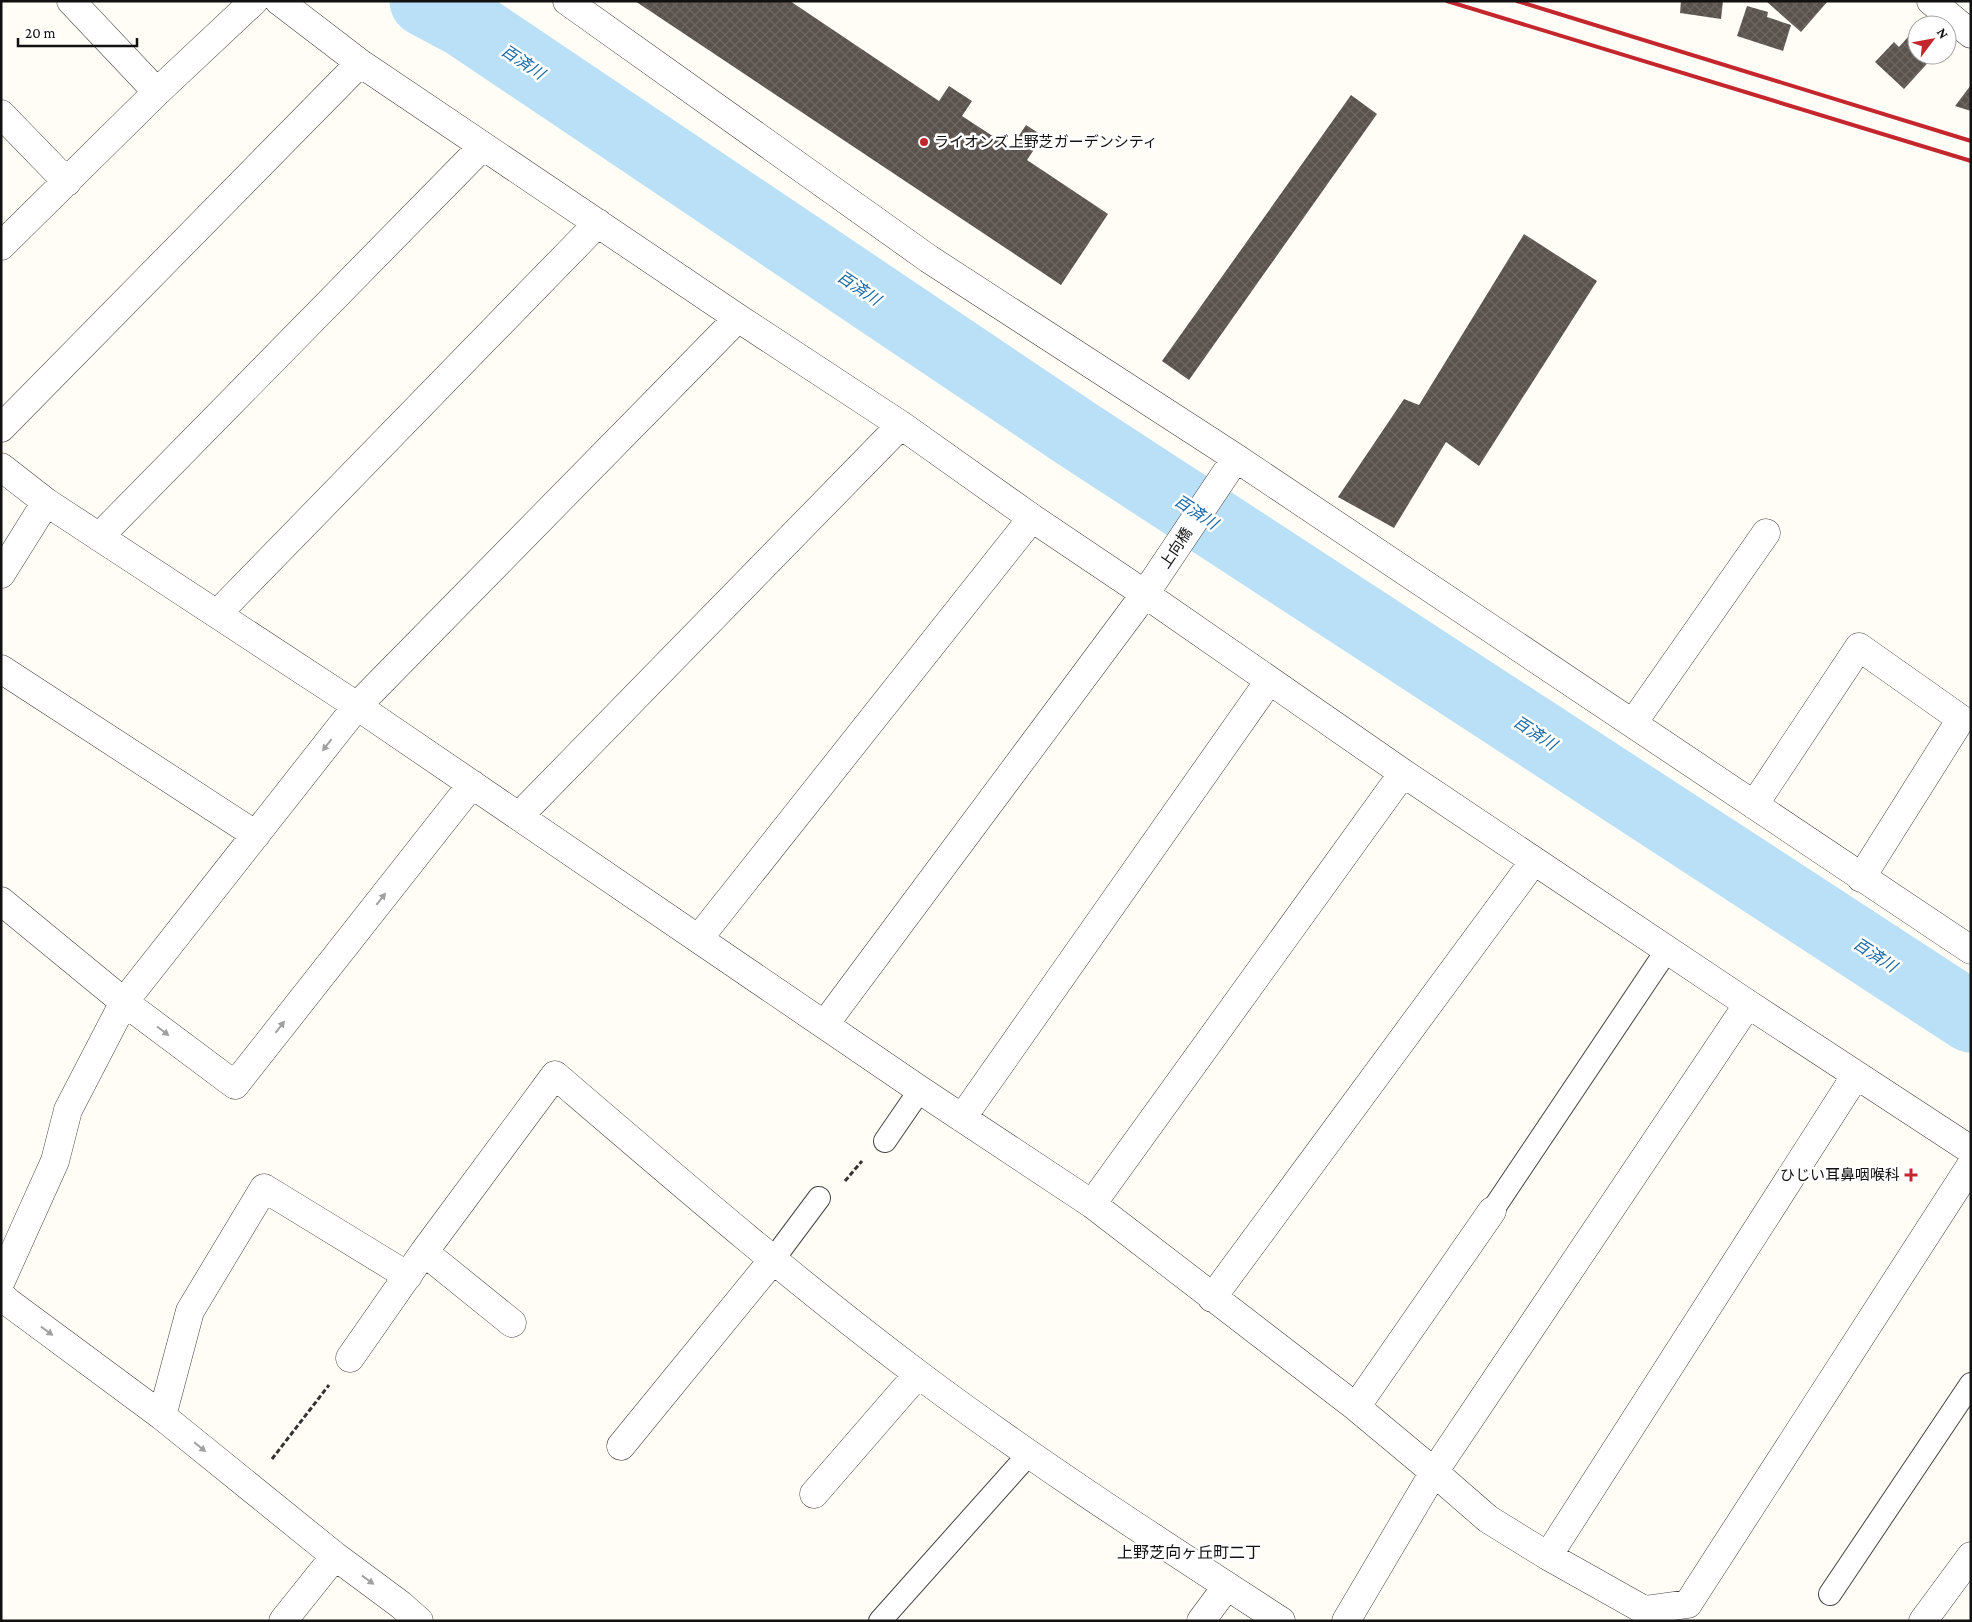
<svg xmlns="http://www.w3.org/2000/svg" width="1972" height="1622" viewBox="0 0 1972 1622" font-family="'Crimson Pro','Noto Sans JP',serif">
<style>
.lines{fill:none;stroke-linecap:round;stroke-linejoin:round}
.river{stroke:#b9e0f7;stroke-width:71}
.building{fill:url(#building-cross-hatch)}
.service-casing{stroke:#444;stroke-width:24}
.minor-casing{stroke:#444;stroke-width:29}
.path{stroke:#333;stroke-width:3;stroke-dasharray:5 2.5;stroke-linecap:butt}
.service{stroke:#fff;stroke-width:22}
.minor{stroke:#fff;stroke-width:28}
.rail{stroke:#c4262e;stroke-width:4}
.oneway{fill:#a0a0a0}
.poi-dot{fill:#c4262e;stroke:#fff;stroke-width:2}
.labels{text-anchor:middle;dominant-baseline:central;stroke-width:5;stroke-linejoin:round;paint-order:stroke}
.poi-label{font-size:15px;fill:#111;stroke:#fff;text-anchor:start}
.street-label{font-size:15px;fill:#111;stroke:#fff}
.water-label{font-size:16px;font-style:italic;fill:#1768a6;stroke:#fff}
.neighbourhood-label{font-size:16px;fill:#111;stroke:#fff}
</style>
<defs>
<pattern id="building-cross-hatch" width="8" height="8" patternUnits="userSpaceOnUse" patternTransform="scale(1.25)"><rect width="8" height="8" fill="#5a524d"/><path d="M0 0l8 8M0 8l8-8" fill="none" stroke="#6d6662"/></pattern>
</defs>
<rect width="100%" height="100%" fill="#fffdf5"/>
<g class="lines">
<!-- river -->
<path class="river" d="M425 1 466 23 1077 434 1971 1017"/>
</g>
<!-- building -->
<path class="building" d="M635 1H790L939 101 949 86 972 101 962 116 1011 148 1026 125 1043 136 1027 160 1108 214 1061 285Z
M1681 1H1723L1721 19 1680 13Z
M1766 1H1828L1801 32Z
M1747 6 1768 12 1767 17 1791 25 1783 51 1737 36Z
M1917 27V55H1935L1904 89 1875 62 1894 42 1899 47Z
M1971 85V111L1955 106Z
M1351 95 1377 114 1189 380 1162 361Z
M1524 234 1597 281 1479 466 1446 442 1394 528 1338 497 1404 399 1419 405Z"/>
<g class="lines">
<defs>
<path id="service" d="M885 1141 920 1090
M1492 1211 1667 950
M772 1261 819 1198
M1830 1594 1971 1384
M880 1621 1028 1455"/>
<path id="minor" d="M71 1 157 92
M279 1 360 63 738 318 901 425 1032 518 1145 594 1403 773 1748 1004 1971 1150
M567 1 929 259 1236 458 1971 950
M1931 1 1971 34
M1 114 67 182
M1 246 157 92 254 1
M1 428 360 63
M1 467 46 502 357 706 920 1090 1092 1204 1356 1407 1434 1472 1488 1519 1548 1556 1644 1610 1688 1604 1971 1165
M99 537 483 146
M1 574 46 502
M217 614 598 223
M1 669 256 835
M1633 723 1766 533
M1754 805 1859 647 1961 719 1861 878
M519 816 901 425
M1 901 124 1002 357 706 738 318
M699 938 1032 518
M825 1024 1145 594 1236 458
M962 1118 1269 681
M1092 1204 1403 773
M424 1252 512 1323
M1 1281 55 1161 68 1110 124 1002 235 1085 472 784
M1 1295 8 1302 162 1416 335 1556 401 1605 419 1621
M1212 1298 1534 861
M350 1358 424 1252 555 1075C674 1177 793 1280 918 1374 1035 1462 1158 1541 1281 1621
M1356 1407 1492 1211
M162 1416 190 1311 264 1188 408 1276
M621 1446 772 1261
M814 1494 918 1374
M1548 1556 1856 1075
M283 1621 335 1556
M1201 1621 1227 1586
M1346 1621 1434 1472 1748 1004
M1923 1621 1971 1556"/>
</defs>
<!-- service casing -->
<use href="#service" class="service-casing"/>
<!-- minor casing -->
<use href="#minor" class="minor-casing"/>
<!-- path -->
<path class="path" d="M845 1181 862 1161
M272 1459 329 1385"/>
<!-- service -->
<use href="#service" class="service"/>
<!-- minor -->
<use href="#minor" class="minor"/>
<!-- rail -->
<path class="rail" d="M1447 1 1971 161
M1517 1 1971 141"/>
</g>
<!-- one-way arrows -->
<defs><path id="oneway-solid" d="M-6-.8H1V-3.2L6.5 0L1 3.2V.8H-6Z" transform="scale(1.25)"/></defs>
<g class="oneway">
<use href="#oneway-solid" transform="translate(327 745) rotate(128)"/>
<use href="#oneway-solid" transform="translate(381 899) rotate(-52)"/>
<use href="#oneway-solid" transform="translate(280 1027) rotate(-52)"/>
<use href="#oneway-solid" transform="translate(163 1031) rotate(37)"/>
<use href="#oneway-solid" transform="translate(47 1331) rotate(36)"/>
<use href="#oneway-solid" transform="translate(200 1447) rotate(39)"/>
<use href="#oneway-solid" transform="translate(368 1580) rotate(36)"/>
</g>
<!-- markers -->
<g class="poi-dot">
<circle cx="924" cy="142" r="5"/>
<path d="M1908.5 1167.5h5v5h5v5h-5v5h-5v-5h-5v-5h5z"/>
</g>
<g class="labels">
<!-- poi labels -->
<g class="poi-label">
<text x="934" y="142">ライオンズ上野芝ガーデンシティ</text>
<text x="1900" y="1175" text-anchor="end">ひじい耳鼻咽喉科</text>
</g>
<!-- street labels -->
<g class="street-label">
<text transform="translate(1176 548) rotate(-56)">上向橋</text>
</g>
<!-- water labels -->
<g class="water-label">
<text transform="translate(523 62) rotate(34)">百済川</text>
<text transform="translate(859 288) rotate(34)">百済川</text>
<text transform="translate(1196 512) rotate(33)">百済川</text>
<text transform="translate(1535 733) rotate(33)">百済川</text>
<text transform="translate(1875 955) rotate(33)">百済川</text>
</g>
<!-- neighbourhood labels -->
<g class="neighbourhood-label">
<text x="1189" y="1552">上野芝向ヶ丘町二丁</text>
</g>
</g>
<!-- border -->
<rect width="1972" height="1622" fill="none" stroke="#111111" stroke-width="5"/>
<!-- north arrow -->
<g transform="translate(1932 40) rotate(58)"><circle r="24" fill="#ffffff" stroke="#a0a0a0"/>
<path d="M0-4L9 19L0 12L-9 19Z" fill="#c4262e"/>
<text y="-8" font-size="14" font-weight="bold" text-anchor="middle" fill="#111111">N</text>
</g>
<!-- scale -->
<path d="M18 38v8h119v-8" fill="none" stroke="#111111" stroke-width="2.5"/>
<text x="25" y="38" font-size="15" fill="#111111" stroke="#ffffff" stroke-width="4" paint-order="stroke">20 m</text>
</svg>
